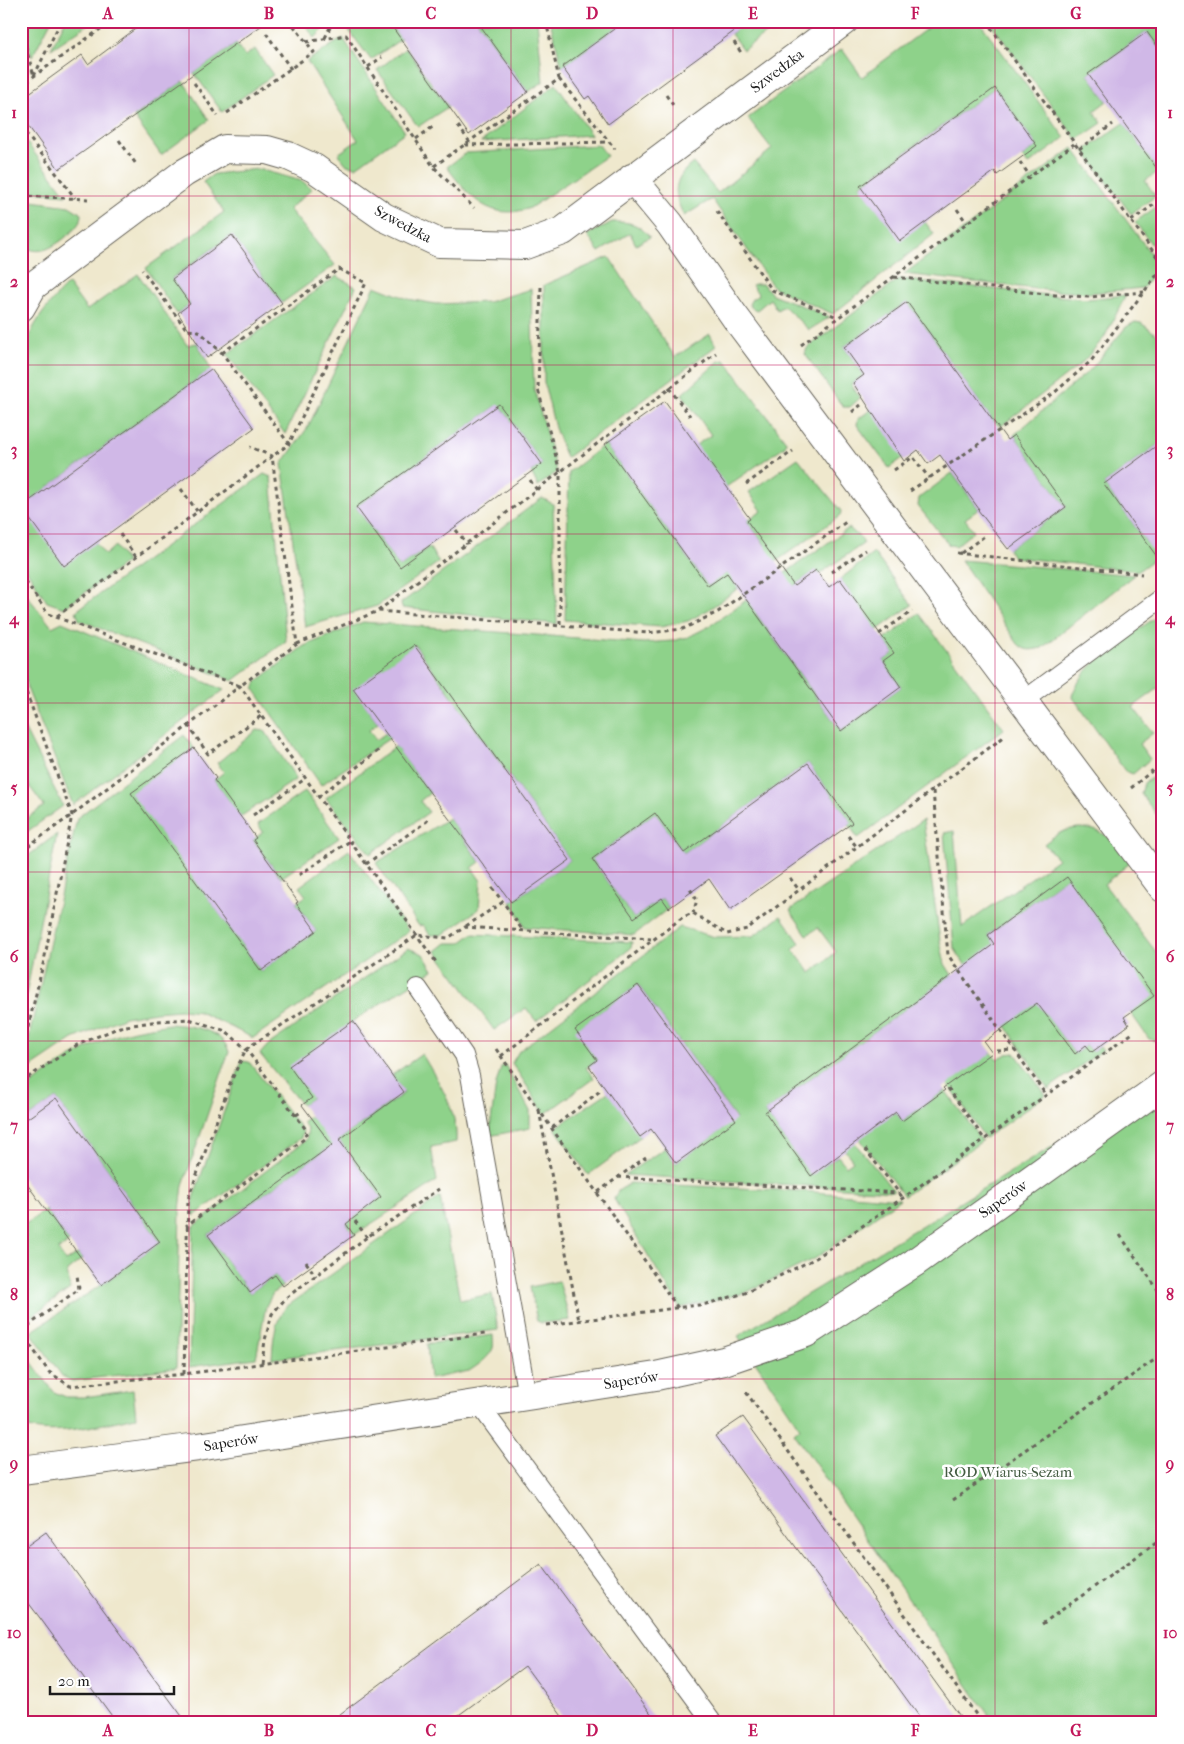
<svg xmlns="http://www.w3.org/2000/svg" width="1184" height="1744" viewBox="0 0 1184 1744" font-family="'IM FELL French Canon',serif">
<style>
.green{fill:#8ed28a;stroke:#557753}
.building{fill:#d0b8e7}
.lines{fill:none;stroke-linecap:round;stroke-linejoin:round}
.lane-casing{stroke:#66635a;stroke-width:20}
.street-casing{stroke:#66635a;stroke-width:30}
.path{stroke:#66635a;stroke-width:3;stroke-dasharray:4 4;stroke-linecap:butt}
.lane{stroke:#fff;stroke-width:18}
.street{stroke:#fff;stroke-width:28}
.grid{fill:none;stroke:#c2185b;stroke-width:1;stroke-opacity:0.55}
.labels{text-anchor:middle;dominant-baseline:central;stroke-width:5;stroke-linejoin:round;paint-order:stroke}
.street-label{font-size:15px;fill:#1c1c1c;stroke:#fff}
.park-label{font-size:15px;fill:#445c42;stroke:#fff}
.neatline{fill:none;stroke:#c2185b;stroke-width:2}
.grid-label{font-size:16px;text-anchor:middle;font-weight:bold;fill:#c2185b}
</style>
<rect width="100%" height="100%" fill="#fff"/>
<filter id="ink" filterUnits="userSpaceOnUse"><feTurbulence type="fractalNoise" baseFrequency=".02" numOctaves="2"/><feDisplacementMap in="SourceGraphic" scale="10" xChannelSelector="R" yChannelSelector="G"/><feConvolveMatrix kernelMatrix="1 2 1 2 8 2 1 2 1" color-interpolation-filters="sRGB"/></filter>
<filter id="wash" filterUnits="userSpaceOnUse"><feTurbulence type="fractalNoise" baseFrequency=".0096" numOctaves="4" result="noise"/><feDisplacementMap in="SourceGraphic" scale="20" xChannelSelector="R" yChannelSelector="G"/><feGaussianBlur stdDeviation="1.12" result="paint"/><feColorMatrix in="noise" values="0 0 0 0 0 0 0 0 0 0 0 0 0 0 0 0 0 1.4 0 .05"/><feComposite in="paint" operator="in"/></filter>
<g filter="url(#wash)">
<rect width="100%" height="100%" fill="#efe8cd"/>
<!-- green -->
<path class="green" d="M22 21H51L32 57Z
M65 21H93L51 49Z
M302 21H327L322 31 315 38Z
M342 21H388L401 39 371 60Z
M477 21H537L543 82 528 92Z
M550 21H625L562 67Z
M728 21H783L743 50 731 34 735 31Z
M937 21H979L1065 138 1028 165 1022 157 1037 146 995 88 860 185 900 240 925 222 934 234 833 314 774 288 712 199 684 216C673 194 672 179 693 163L718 193 772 149 748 118 842 49 862 77Z
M989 21H1163V54L1147 32 1088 74 1107 101 1094 111 1102 123 1077 140Z
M343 38 405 132 356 167 347 165 338 154 358 140 307 61Z
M236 44 245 56 255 49 273 75 222 112 194 73Z
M406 48 448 107 419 126 416 124 377 70Z
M183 81 209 120 161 155 134 117Z
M556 84 591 135 481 142Z
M1124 123 1159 171 1145 181 1156 196 1131 214 1084 151Z
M21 135 66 195 21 191Z
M599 145 607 156 530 208C490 222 469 197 447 167L466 153Z
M1073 148 1160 266 1143 288 1089 293 1054 291 904 274Z
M258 169 302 181 312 189 289 209 335 265 282 303 232 235 172 278 190 304 177 314 146 268 224 212 203 182 214 174Z
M32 201 69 206 82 214C83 226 55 248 43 250 35 252 28 249 21 245V216L31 209 28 204Z
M1163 202V260L1135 222Z
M612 222C631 222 637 223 650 237L636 245 630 233 599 252 587 235Z
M609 257 675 357 710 334 716 346 566 458 555 428 544 383V285Z
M138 274 187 345 197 343 211 369 21 507 96 543 105 555 115 546 127 562 64 608 47 602 21 561V363C27 330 45 307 68 284L87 310Z
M337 276 356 287 285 434 227 354Z
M899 279 1087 299 1126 295 1104 338 1081 364 1000 427 991 418 907 302 844 347 864 375 851 384 860 398 850 407H843L805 354 807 348Z
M755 284H763L772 294 830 317 809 330 784 306 777 310 770 299 757 310 752 308 749 304 752 299 759 295 752 285Z
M375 286 408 299 436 304 488 302 531 289 534 389 557 472 538 486 531 472 542 464 499 404 356 507 400 567 429 547 439 562 377 606 305 627 282 464 308 427Z
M1135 322 1141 323 1163 339V441L1104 484 1147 543 1163 553 1138 571 1013 557 1008 549 1066 507 1014 435 1091 369 1126 327Z
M725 360 786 441 785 446 726 487 696 445 711 435 682 394 719 361Z
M883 401 903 458 889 468 857 425 858 419Z
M605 444 708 586 765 545 747 521 762 511 749 492 798 458 841 511 840 516 708 610 688 621 661 627 565 620 569 472Z
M952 473 979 509 965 519 974 531 956 546 949 545 918 506 919 498Z
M264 474 271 477 286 641 233 681 79 620 76 611Z
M542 498 553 504 557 624 402 608 401 603Z
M849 528 863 540V544L819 574 816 570 756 614 841 731 901 687 883 661 894 653 884 640 919 613 1004 729 858 838 849 825 851 822 808 763 684 853 655 813 592 859 634 918 662 898 669 908 634 935 525 927 511 902 570 860 415 645 354 689 378 723 369 730 376 740 386 733 390 738 321 785 254 689 257 681 304 646 363 622 644 643 672 641 688 637 708 627Z
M874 553 912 605 866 638 849 591 840 579Z
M961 560 1134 575 1042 648C1031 650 1026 652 1018 644Z
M21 588 52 627 62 622 224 690 73 805 27 688 21 655Z
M1163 613V685L1133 707 1153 733 1139 744 1150 759 1133 774 1125 771 1072 696C1084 660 1133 633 1163 613Z
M21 716 22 724 63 806 21 836V823L44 806 21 775Z
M257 730 265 731 294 775 295 780 240 817 214 780 224 772 217 763Z
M184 735 194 748 132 793 261 971 316 931 296 903 306 896 299 887 349 850 409 931 253 1038 200 1012 181 1010 155 1012 125 1017 73 1039 21 1074 77 818Z
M396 746 430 793 420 801 429 812 370 854 326 798Z
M1163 770V823L1141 794 1144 783Z
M305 791 339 838 281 878 253 840 263 832 258 824Z
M449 818 480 862 472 868 481 881 479 909 442 935H430L423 925 419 926 376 863Z
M923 820 940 941 945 964 952 975 765 1112 811 1175 838 1156 846 1166 853 1161 844 1149 854 1142 894 1191 625 1175 665 1148 676 1163 736 1119 638 985 576 1030 597 1060 586 1068 594 1078 545 1114 512 1063 519 1051 680 927 715 937 753 936 781 916 800 943 793 950 811 973 836 952 818 928 807 935 790 910Z
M1079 828C1108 829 1113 842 1130 863L1104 884 1163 961V1043L1149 1039 1130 1012 1067 877 988 935 1075 1054 1086 1045 1092 1052 1100 1047 1103 1050 1048 1089 954 948 944 833 954 831 962 927 1058 859 1044 844C1055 835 1064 829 1079 828Z
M57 834 21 1021V861Z
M472 934 632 942 631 948 536 1021 526 1008 494 1030 436 951 446 943H460Z
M408 948 423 954 433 970 353 1021 312 1098 302 1105 260 1054 268 1045Z
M169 1024C190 1026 222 1028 229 1052L183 1185 180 1210 176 1368 72 1381 62 1376 31 1332 101 1285 160 1242 56 1098 21 1123V1092C53 1068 86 1045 124 1033 138 1028 155 1027 169 1024Z
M991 1052 997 1059 1007 1054 1015 1053 1046 1095 985 1138 941 1074Z
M422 1054C438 1082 458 1109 456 1142L431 1147 437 1181 354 1235 346 1223 381 1197 339 1140 208 1235 250 1293 275 1275 283 1286 273 1293 266 1306 256 1358 189 1367 193 1227 306 1140 308 1129 302 1122 318 1111 340 1139 404 1093 392 1075Z
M242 1061 249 1062 303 1131 301 1138 194 1216 193 1198Z
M505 1065 530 1111V1128L489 1136 496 1084 501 1067Z
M617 1086 640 1137 588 1175 555 1128Z
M1163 1087V1723H994L794 1433 800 1428 738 1336 1130 1100Z
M945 1090 982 1141 904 1196 859 1138 896 1112 902 1121Z
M630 1183 802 1191 900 1199 816 1258 745 1293 680 1308 614 1199 618 1191Z
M440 1197 460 1300 492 1294 498 1330 272 1359C273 1341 274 1322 286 1307Z
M46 1210 69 1242 58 1250 66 1261 78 1254 82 1259 67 1271 70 1289 28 1319H23L21 1317V1227Z
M559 1281 570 1320 542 1323 537 1321 530 1287Z
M493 1335C493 1339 494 1344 493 1348 490 1357 477 1366 469 1371L430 1379 427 1344Z
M21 1348 54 1392 66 1397H84L133 1390 136 1417C100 1424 57 1438 21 1426V1397L28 1393 21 1384Z"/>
<g id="blocks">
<!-- building -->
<path class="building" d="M146 21H268L59 169 21 116V99L82 55 88 64Z
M388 21H477L528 92 469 135Z
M625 21H748L608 124 589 96 585 99 562 67Z
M1147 32 1163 54V177L1088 74Z
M995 88 1037 146 997 175 995 171 900 241 860 186Z
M232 235 282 303 207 358 178 313 190 304 172 279Z
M907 302 1007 440 1014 435 1066 507 1008 549 978 510 979 509 940 455 928 464 918 450 904 461 853 383 864 375 844 347Z
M211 369 254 428 64 566 21 507Z
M665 401 750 519 747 521 794 586 816 570 829 587 840 579 894 653 883 661 901 687 841 731 727 573 708 586 605 444Z
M499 404 542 464 400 567 356 507Z
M1163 441V565L1104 484Z
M414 645 570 860 511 902 353 689Z
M194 748 216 778 214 780 256 838 253 840 298 902 296 903 316 931 261 971 131 793Z
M808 763 852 823 730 910 709 879 669 908 662 898 634 918 592 859 655 813 684 853Z
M1067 877 1154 996 1124 1017 1129 1025 1092 1052 1086 1045 1075 1054 1037 1003 984 1042 992 1053 943 1088 945 1090 902 1121 896 1112 811 1176 765 1112 994 944 988 935Z
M638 985 736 1120 676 1163 651 1129 640 1137 589 1066 597 1060 575 1030Z
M353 1021 404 1092 339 1140 381 1197 346 1224 354 1235 283 1286 275 1275 250 1293 208 1235 332 1145 302 1105 312 1098 289 1066Z
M56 1098 160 1242 101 1285 21 1176V1123Z
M743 1417 884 1612 965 1723H924L715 1436Z
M46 1532 187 1723H117L40 1618 21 1593V1550Z
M541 1564 658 1723H567L525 1666 448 1723H328Z"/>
</g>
</g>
<g filter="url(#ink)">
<use href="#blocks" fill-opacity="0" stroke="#66635a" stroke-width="1"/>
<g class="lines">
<defs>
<path id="lane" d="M1023 701 1163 597
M418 988 464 1055 470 1075 527 1396
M478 1403 713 1723"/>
<path id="street" d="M632 178 670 224 735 317 1163 888
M21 307 33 286 184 173 225 149 267 150 288 156 314 168 384 217 439 243 525 245 563 231 844 21
M21 1470 198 1447 656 1376 724 1361 806 1333 914 1263 1163 1085"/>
</defs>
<!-- lane casing -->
<use href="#lane" class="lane-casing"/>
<!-- street casing -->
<use href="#street" class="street-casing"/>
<!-- path -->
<path class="path" d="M986 21 1163 265
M21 31 34 76
M266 33 291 69
M325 38 333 21
M306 42 346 35 433 166 474 208
M734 42 742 54
M368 67 382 57
M34 76 61 21
M559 79 615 149
M194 83 218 116
M21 88 34 76 112 21
M666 95 673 105
M227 113 314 52 290 21
M458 126 469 141
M21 127 75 198
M416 139 434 126
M119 140 136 164
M465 145 609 142
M1079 149 1113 124
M1020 162 1030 176
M434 166 559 79 546 21
M21 196 88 199
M957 209 967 223
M717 211 772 290 837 317
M1131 221 1163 198
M894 277 1055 295 1089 297 1144 292
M541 287 538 389 560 472V627
M801 345 1074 144
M222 353 339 269 366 283 289 444
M669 388 690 416
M852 412 861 405
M894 470 913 457 929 478
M530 480 537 490
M746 484 793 451
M181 489 197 511
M910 491 1054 393 1091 361 1163 267
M456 530 467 544
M120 534 136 557
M957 553 1142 574
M961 553 986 535
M831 572 866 550
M21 575 48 614 240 686 297 644 272 456 250 447
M378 611 716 353
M57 616 289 444 222 353 199 331 187 330 142 270
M879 634 912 611
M297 644 378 611 648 633 683 629 718 612 846 522
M21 669 25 689 72 815 45 956 21 1057
M188 725 208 754 261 716
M1131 788 1158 766
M933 791 948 955 1046 1095
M318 797 379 750
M253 815 305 779
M21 833 30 845
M848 836 857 847
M21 851 72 815 240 686 436 962
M366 864 430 819
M299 875 350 841
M790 878 799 890
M492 888 503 902
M690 889 697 900 693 913
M466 926 503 902 523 931
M496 1049 678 1308
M997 1051 1014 1050
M501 1056 683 917 693 913 727 934 747 929 1005 736
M21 1082 77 1045 120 1027 158 1021 189 1019 226 1031 246 1049 307 1131 304 1139 186 1226
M948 1088 985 1140
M539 1110 579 1321
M296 1115 301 1112
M552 1128 600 1091
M865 1149 903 1198
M618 1177 899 1193
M598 1192 646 1157
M21 1206 22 1205
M355 1221 367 1237
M1120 1235 1163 1297
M306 1262 316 1276
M546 1325 706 1304 745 1293 816 1258 903 1198 1134 1032
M21 1331 79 1289 77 1275
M21 1332 49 1372 70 1386 184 1374 485 1334
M262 1363 265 1340 272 1314 287 1297 367 1237 439 1189
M184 1374 188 1199 231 1081 246 1049 417 935 448 938 465 927 651 939
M746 1392 982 1723
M953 1500 1163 1354
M1042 1624 1163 1538"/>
<!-- lane -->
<use href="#lane" class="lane"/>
<!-- street -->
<use href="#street" class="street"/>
</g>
</g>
<!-- grid -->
<path class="grid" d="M189 21V1723M350 21V1723M511 21V1723M673 21V1723M834 21V1723M995 21V1723M21 196H1163M21 365H1163M21 534H1163M21 703H1163M21 872H1163M21 1041H1163M21 1210H1163M21 1379H1163M21 1548H1163"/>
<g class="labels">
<!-- street labels -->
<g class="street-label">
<text transform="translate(777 71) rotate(-37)">Szwedzka</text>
<text transform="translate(403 224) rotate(28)">Szwedzka</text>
<text transform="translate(1003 1199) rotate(-35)">Saperów</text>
<text transform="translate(631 1380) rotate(-9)">Saperów</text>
<text transform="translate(231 1442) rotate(-9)">Saperów</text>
</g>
<!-- park labels -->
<g class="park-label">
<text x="1008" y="1472">ROD Wiarus-Sezam</text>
</g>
</g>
<!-- margin -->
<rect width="1184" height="1744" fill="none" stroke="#fff" stroke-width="55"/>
<!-- scale -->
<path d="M50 1686v8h124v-8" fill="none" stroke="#1c1c1c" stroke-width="2.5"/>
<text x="58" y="1686" font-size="15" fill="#1c1c1c" stroke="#ffffff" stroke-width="4" paint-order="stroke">20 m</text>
<rect x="28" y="28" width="1128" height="1688" class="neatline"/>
<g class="grid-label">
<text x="108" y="19">A</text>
<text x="269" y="19">B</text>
<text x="431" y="19">C</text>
<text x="592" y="19">D</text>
<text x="753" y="19">E</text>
<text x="915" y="19">F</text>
<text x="1076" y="19">G</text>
<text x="14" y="118">1</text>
<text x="1170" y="118">1</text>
<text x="14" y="287">2</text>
<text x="1170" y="287">2</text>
<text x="14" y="455">3</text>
<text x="1170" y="455">3</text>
<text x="14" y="624">4</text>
<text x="1170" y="624">4</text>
<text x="14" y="793">5</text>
<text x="1170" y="793">5</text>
<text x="14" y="962">6</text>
<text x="1170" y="962">6</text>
<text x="14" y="1131">7</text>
<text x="1170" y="1131">7</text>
<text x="14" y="1300">8</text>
<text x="1170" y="1300">8</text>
<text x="14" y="1469">9</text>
<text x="1170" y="1469">9</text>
<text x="14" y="1638">10</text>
<text x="1170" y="1638">10</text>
<text x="108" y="1736">A</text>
<text x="269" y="1736">B</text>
<text x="431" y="1736">C</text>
<text x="592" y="1736">D</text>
<text x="753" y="1736">E</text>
<text x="915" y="1736">F</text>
<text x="1076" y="1736">G</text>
</g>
</svg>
